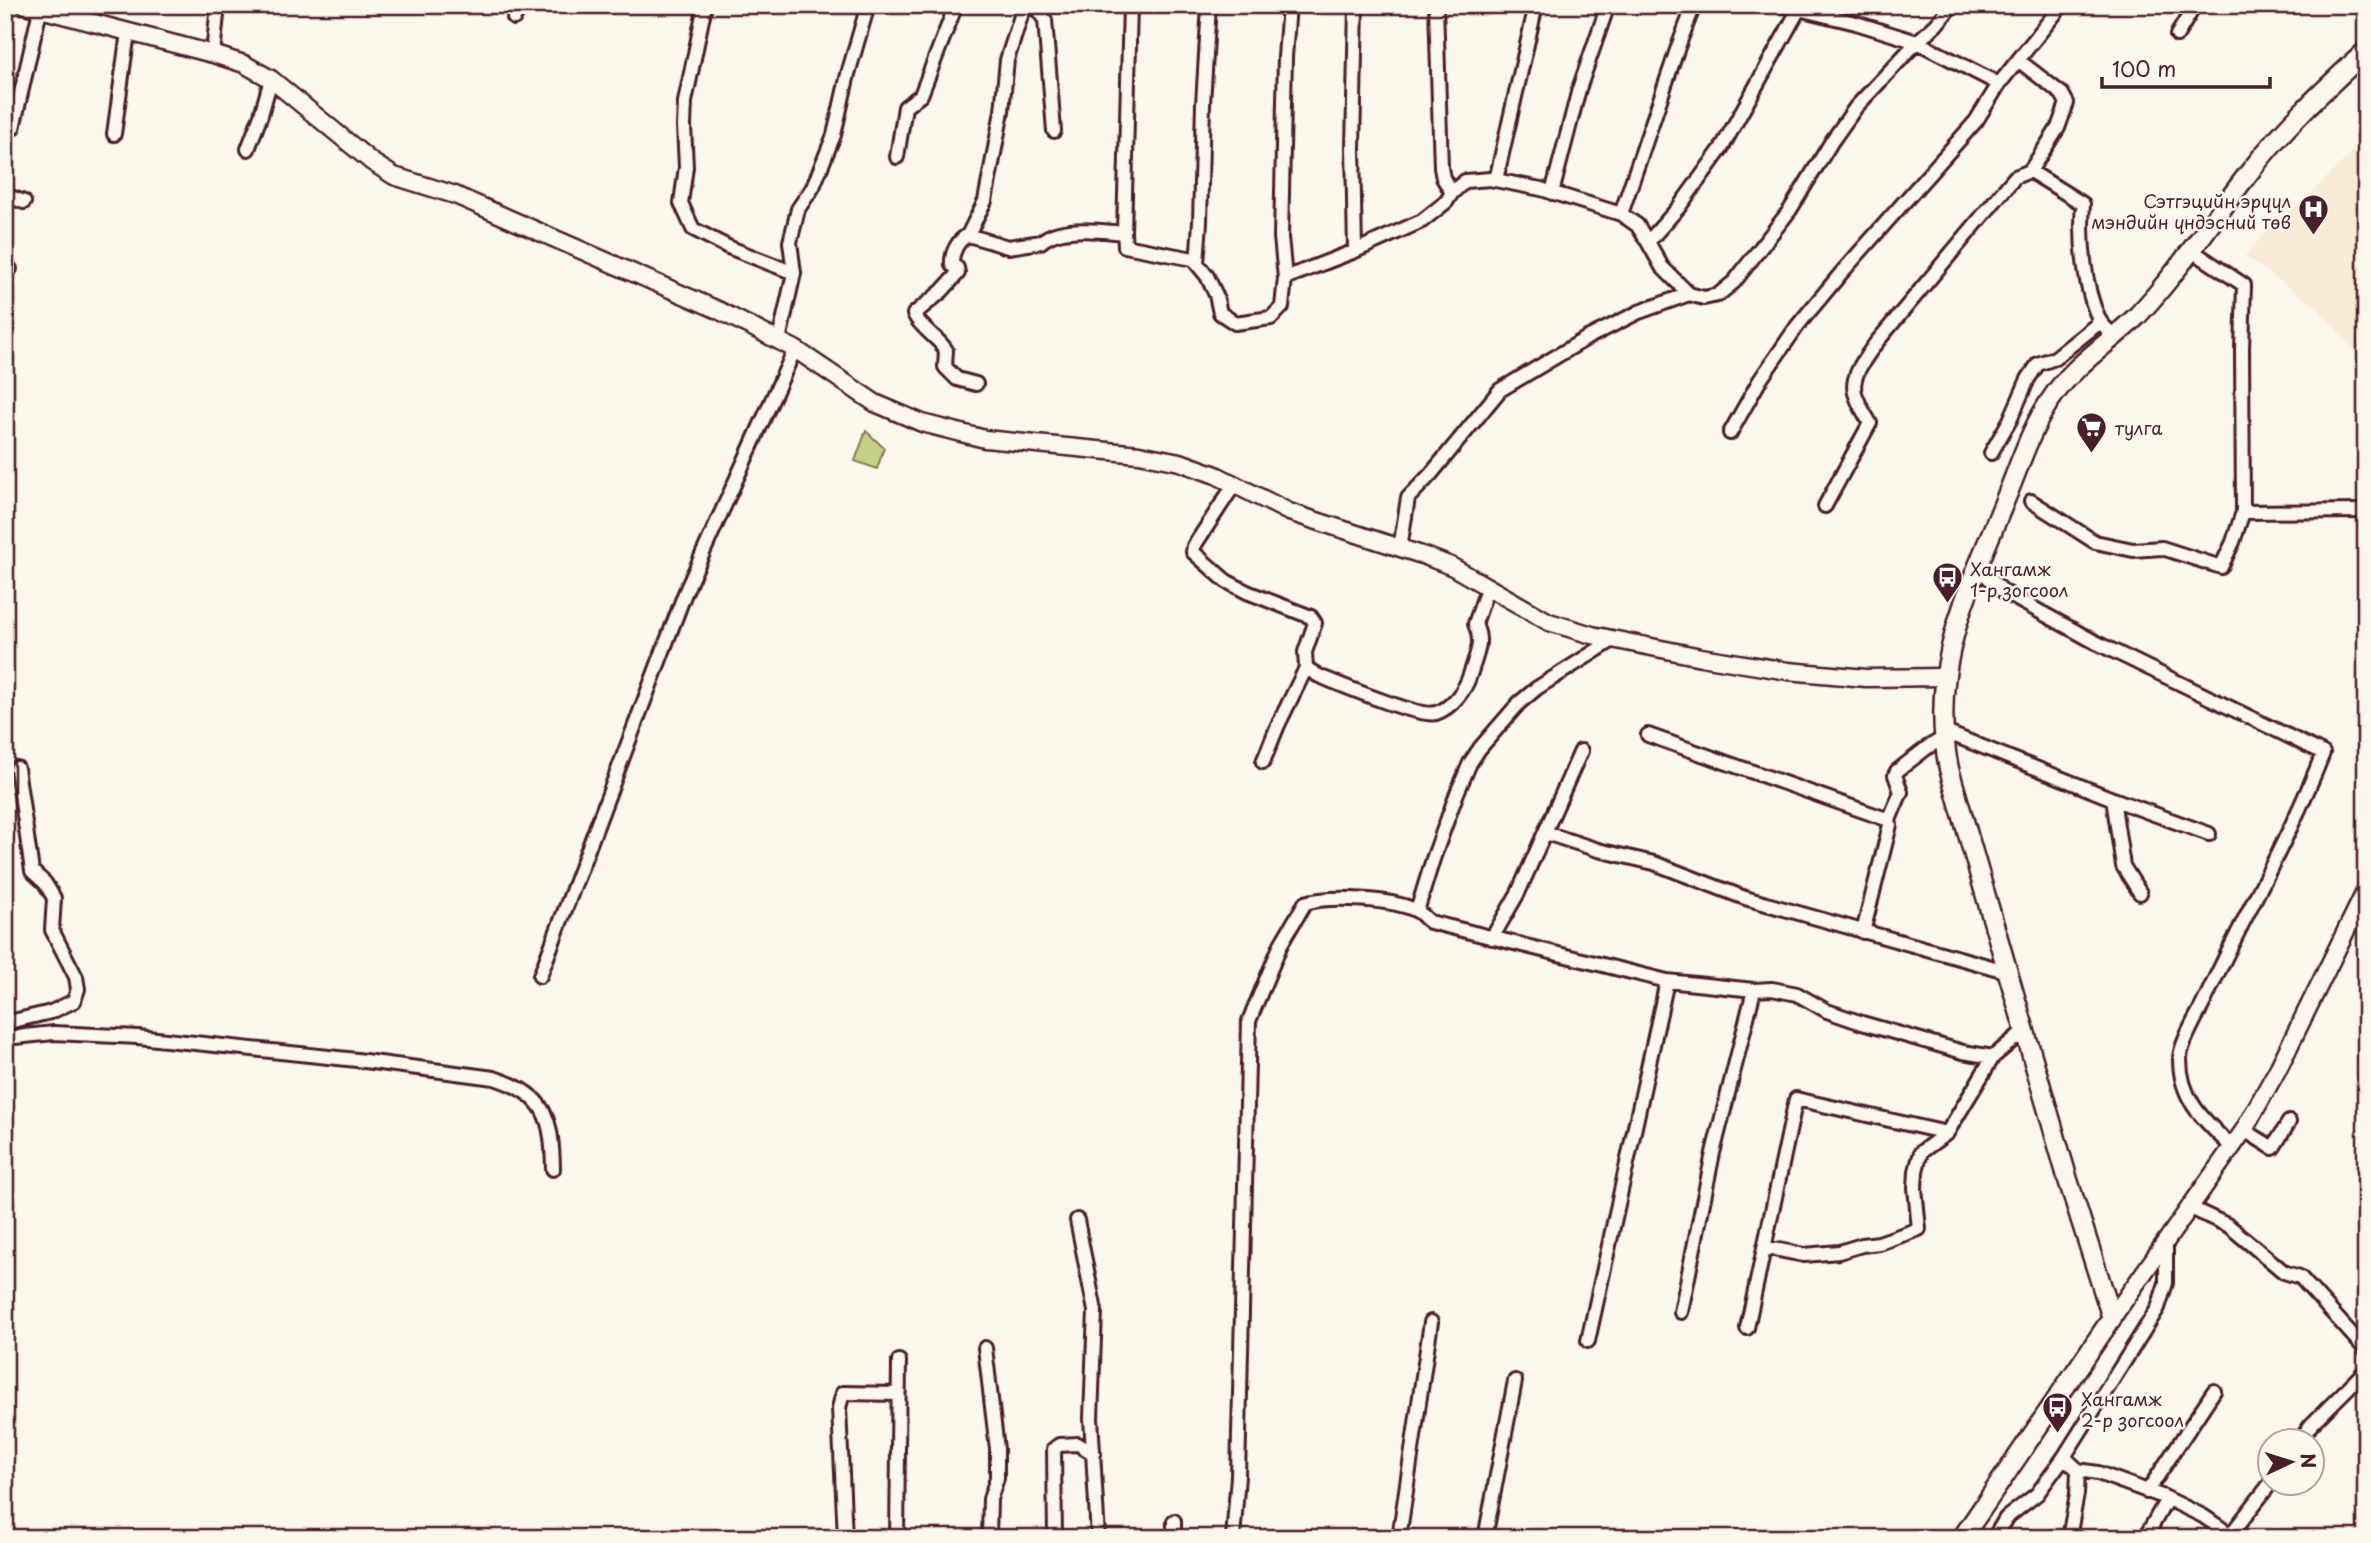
<svg xmlns="http://www.w3.org/2000/svg" width="2371" height="1543" viewBox="0 0 2371 1543" font-family="'Playpen Sans',sans-serif">
<style>
.built{fill:#f9ebd6}
.green{fill:#c5d286;stroke:#887858;stroke-width:2}
.lines{fill:none;stroke-linecap:round;stroke-linejoin:round}
.minor-casing{stroke:#4a1f2b;stroke-width:18}
.tertiary-casing{stroke:#4a1f2b;stroke-width:21}
.secondary-casing{stroke:#4a1f2b;stroke-width:23}
.minor{stroke:#fbf7ec;stroke-width:12}
.tertiary{stroke:#fbf7ec;stroke-width:16}
.secondary{stroke:#fbf7ec;stroke-width:18}
.labels{text-anchor:middle;dominant-baseline:central;stroke-width:5;stroke-linejoin:round;paint-order:stroke}
.poi-label{font-size:18px;fill:#4a1f2b;stroke:#fbf7ec;text-anchor:start}
</style>
<rect width="100%" height="100%" fill="#fbf7ec"/>
<filter id="ink" filterUnits="userSpaceOnUse"><feTurbulence type="fractalNoise" baseFrequency=".0143" numOctaves="2"/><feDisplacementMap in="SourceGraphic" scale="14" xChannelSelector="R" yChannelSelector="G"/><feConvolveMatrix kernelMatrix="1 2 1 2 8 2 1 2 1" color-interpolation-filters="sRGB"/></filter>
<g filter="url(#ink)">
<!-- built -->
<path class="built" d="M2362 143 2366 145V365L2318 308 2245 256 2279 218 2303 201Z"/>
<!-- green -->
<path class="green" d="M866 431 884 448 877 469 855 461Z"/>
<g class="lines">
<defs>
<path id="minor" d="M705 5 685 102 684 126 686 167 681 203 693 229 728 247 794 273
M1027 5 1021 16 1007 60 1002 111 985 201 968 235 1008 247 1041 242C1059 225 1101 231 1124 233L1125 246 1193 259 1207 276 1216 295 1220 313 1235 323 1271 318 1282 307 1285 278 1355 251 1422 221 1446 202 1452 193 1465 181 1478 180 1490 179 1541 189 1621 214 1637 225 1648 242
M1034 5 1045 20 1054 131
M1436 5 1441 168 1443 178 1452 193
M1782 5 1856 23 1917 42 1936 25 1952 5
M514 18 523 5
M2177 35 2195 5
M213 54 218 5
M13 128 40 10
M114 134 128 32
M248 149 261 115 271 79
M897 157 905 107 921 95 956 5
M2030 171 2083 204C2080 238 2084 288 2099 319 2102 326 2109 331 2115 336
M1496 180 1536 5
M1552 193 1579 89 1608 5
M5 195 24 202
M1621 214 1678 47 1694 5
M1124 233 1130 5
M968 235C958 240 951 253 952 265L957 268 958 273 942 291 914 314C921 329 937 336 946 350L945 367 957 379 976 384
M1355 251 1353 148 1356 5
M1197 264 1200 222 1203 104 1209 5
M5 269H10
M1285 278 1281 237 1285 57 1289 5
M1689 294 1662 267 1648 242 1679 207 1721 149 1799 9
M779 340 794 273 790 242 795 222 798 209 813 187 834 135 848 74 868 5
M1730 433 1760 380 1798 325 1843 271 1976 121 1999 84 2062 5
M1991 453 2010 420 2028 379 2038 364 2055 358 2100 322
M1234 485 1194 546 1193 552 1226 581 1247 592 1311 617 1315 623 1305 652 1306 668 1319 676C1339 684 1419 718 1436 713 1452 708 1465 690 1470 675 1476 655 1484 643 1475 624L1488 586
M2031 501 2095 542 2133 550 2162 548 2221 567 2233 542 2243 512 2242 349 2244 285 2191 250
M1825 506 1870 423C1865 414 1858 404 1855 393 1850 376 1867 356 1876 343L2015 177 2030 171 2058 128 2067 103 2062 94 2018 60
M2243 512 2366 511
M1400 548 1408 498 1431 474 1500 390 1587 338 1639 312 1689 294 1704 298 1718 295 1734 282 1790 210 1832 141 1856 107 1917 42 1999 84
M1977 567 2004 592 2095 642 2323 753C2290 838 2243 917 2205 1000 2198 1015 2180 1043 2180 1059 2180 1101 2205 1121 2233 1148
M1943 731 2113 799 2209 834
M1648 735 1889 820 1890 825 1863 932
M1263 762 1278 725 1306 668
M2113 799 2123 866 2140 893
M1889 820 1901 792 1895 775 1897 771 1928 747 1944 738
M1546 833 1598 850 1654 863 1745 898 2009 972
M1417 911 1433 859 1457 793 1470 763 1480 748 1519 703 1537 688 1613 640
M1492 938 1518 893 1581 751
M540 976 685 593 795 349
M5 1023 51 1012 74 1001 78 989 76 977 52 930 54 898 45 883 32 871 17 768
M5 1038 54 1033 138 1037 357 1060 494 1078C546 1094 552 1118 553 1169
M2244 1130 2273 1148 2289 1122
M2191 1208 2229 1226 2284 1272 2300 1277 2366 1350
M1077 1220 1095 1311 1091 1418 1098 1538
M1764 1247 1804 1255 1839 1252 1862 1245 1879 1243 1919 1229 1915 1188 1916 1171 1921 1152 1947 1133 1993 1057 2025 1030
M1681 1312 1713 1153 1754 990
M1747 1328 1796 1099 1947 1133
M1588 1341 1667 981
M985 1348 997 1449V1478L990 1499 989 1538
M2299 1442 2311 1425 2366 1370
M2064 1457 2078 1470 2077 1494 2069 1538
M2078 1470 2098 1473 2164 1497 2203 1516 2222 1529 2221 1538
M2147 1492 2214 1391
M2222 1535 2232 1533 2270 1484
M845 1538 839 1408 843 1393 898 1394
M897 1538 899 1361
M1055 1538 1054 1449 1059 1445 1078 1444 1094 1454
M1174 1538V1521
M1233 1538 1238 1476 1249 1021 1281 944 1305 903C1329 895 1395 899 1417 911 1421 913 1426 919 1430 922L1667 981 1754 990 1772 989 1797 994 1827 1011 1862 1023 1963 1052 1993 1057
M1399 1538 1431 1322
M1485 1538 1515 1381
M1994 1538 2006 1518 2037 1494 2064 1457 2158 1308 2166 1283V1243
M2145 1538 2167 1499"/>
<path id="tertiary" d="M25 5 213 54 244 64 271 79 372 162 394 176 455 195 718 310 795 349 875 403 922 423 985 439 1139 454 1180 462 1216 475 1289 512 1425 556 1451 566 1549 622 1592 635 1701 657 1788 671 1866 678 1944 677
M2112 1318 2244 1130 2279 1067 2366 890"/>
<path id="secondary" d="M1962 1538 2112 1318 2068 1180 1949 769C1928 667 1968 592 2005 500 2020 465 2031 426 2054 395 2076 363 2111 342 2138 315 2180 270 2214 217 2252 169 2285 126 2326 88 2366 51"/>
</defs>
<!-- minor casing -->
<use href="#minor" class="minor-casing"/>
<!-- tertiary casing -->
<use href="#tertiary" class="tertiary-casing"/>
<!-- secondary casing -->
<use href="#secondary" class="secondary-casing"/>
<!-- minor -->
<use href="#minor" class="minor"/>
<!-- tertiary -->
<use href="#tertiary" class="tertiary"/>
<!-- secondary -->
<use href="#secondary" class="secondary"/>
</g>
</g>
<!-- icons -->
<defs>
<symbol id="hospital-pin" viewBox="-11 -11 22 30"><path d="M0 17L-7.5 6A9.5 9.5 0 1 1 7.5 6Z" fill="#4a1f2b" stroke="#fbf7ec"/><path d="M-5-5h3v3.5h4V-5h3V5h-3V1.5h-4V5h-3Z" fill="#fff"/></symbol>
<symbol id="supermarket-pin" viewBox="-11 -11 22 30"><path d="M0 17L-7.5 6A9.5 9.5 0 1 1 7.5 6Z" fill="#4a1f2b" stroke="#fbf7ec"/><path d="M-6-5.5h2.5l.6 2H6L4.5 2H-2.5L-4.4-4H-6ZM-1.5 3.2a1.3 1.3 0 1 0 .1 0ZM3 3.2a1.3 1.3 0 1 0 .1 0Z" fill="#fff"/></symbol>
<symbol id="bus-pin" viewBox="-11 -11 22 30"><path d="M0 17L-7.5 6A9.5 9.5 0 1 1 7.5 6Z" fill="#4a1f2b" stroke="#fbf7ec"/><path d="M-5-6H5V4H4V6H2V4H-2V6H-4V4H-5ZM-3.5-4V0h7V-4ZM-3.5 1.2v1.5H-2V1.2ZM2 1.2v1.5H3.5V1.2Z" fill="#fff"/></symbol>
</defs>
<g fill-rule="evenodd">
<use href="#hospital-pin" x="2296" y="192" width="35" height="47"/>
<use href="#supermarket-pin" x="2074" y="410" width="35" height="47"/>
<use href="#bus-pin" x="1930" y="560" width="35" height="47"/>
<use href="#bus-pin" x="2040" y="1390" width="35" height="47"/>
</g>
<g class="labels">
<!-- poi labels -->
<g class="poi-label">
<text x="2291" y="200" text-anchor="end">Сэтгэцийн эрүүл<tspan x="2291" dy="21">мэндийн үндэсний төв</tspan></text>
<text x="2115" y="427">тулга</text>
<text x="1970" y="568">Хангамж<tspan x="1970" dy="21">1-р зогсоол</tspan></text>
<text x="2081" y="1398">Хангамж<tspan x="2081" dy="21">2-р зогсоол</tspan></text>
</g>
</g>
<!-- margin -->
<rect width="2371" height="1543" fill="none" stroke="#fbf7ec" stroke-width="28"/>
<rect x="14" y="14" width="2343" height="1515" fill="none" stroke="#4a1f2b" stroke-width="2.5" filter="url(#ink)"/>
<!-- north arrow -->
<g transform="translate(2291 1462) rotate(86)"><circle r="33" fill="#fbf7ec" stroke="#b4a19f" stroke-width="2"/>
<path d="M0-5L12 26L0 18L-12 26Z" fill="#4a1f2b"/>
<text y="-10" font-size="19" font-weight="bold" text-anchor="middle" fill="#4a1f2b">N</text>
</g>
<!-- scale -->
<path d="M2102 77v10h168v-10" fill="none" stroke="#4a1f2b" stroke-width="3.5"/>
<text x="2112" y="77" font-size="21" fill="#4a1f2b" stroke="#fbf7ec" stroke-width="5" paint-order="stroke">100 m</text>
</svg>
